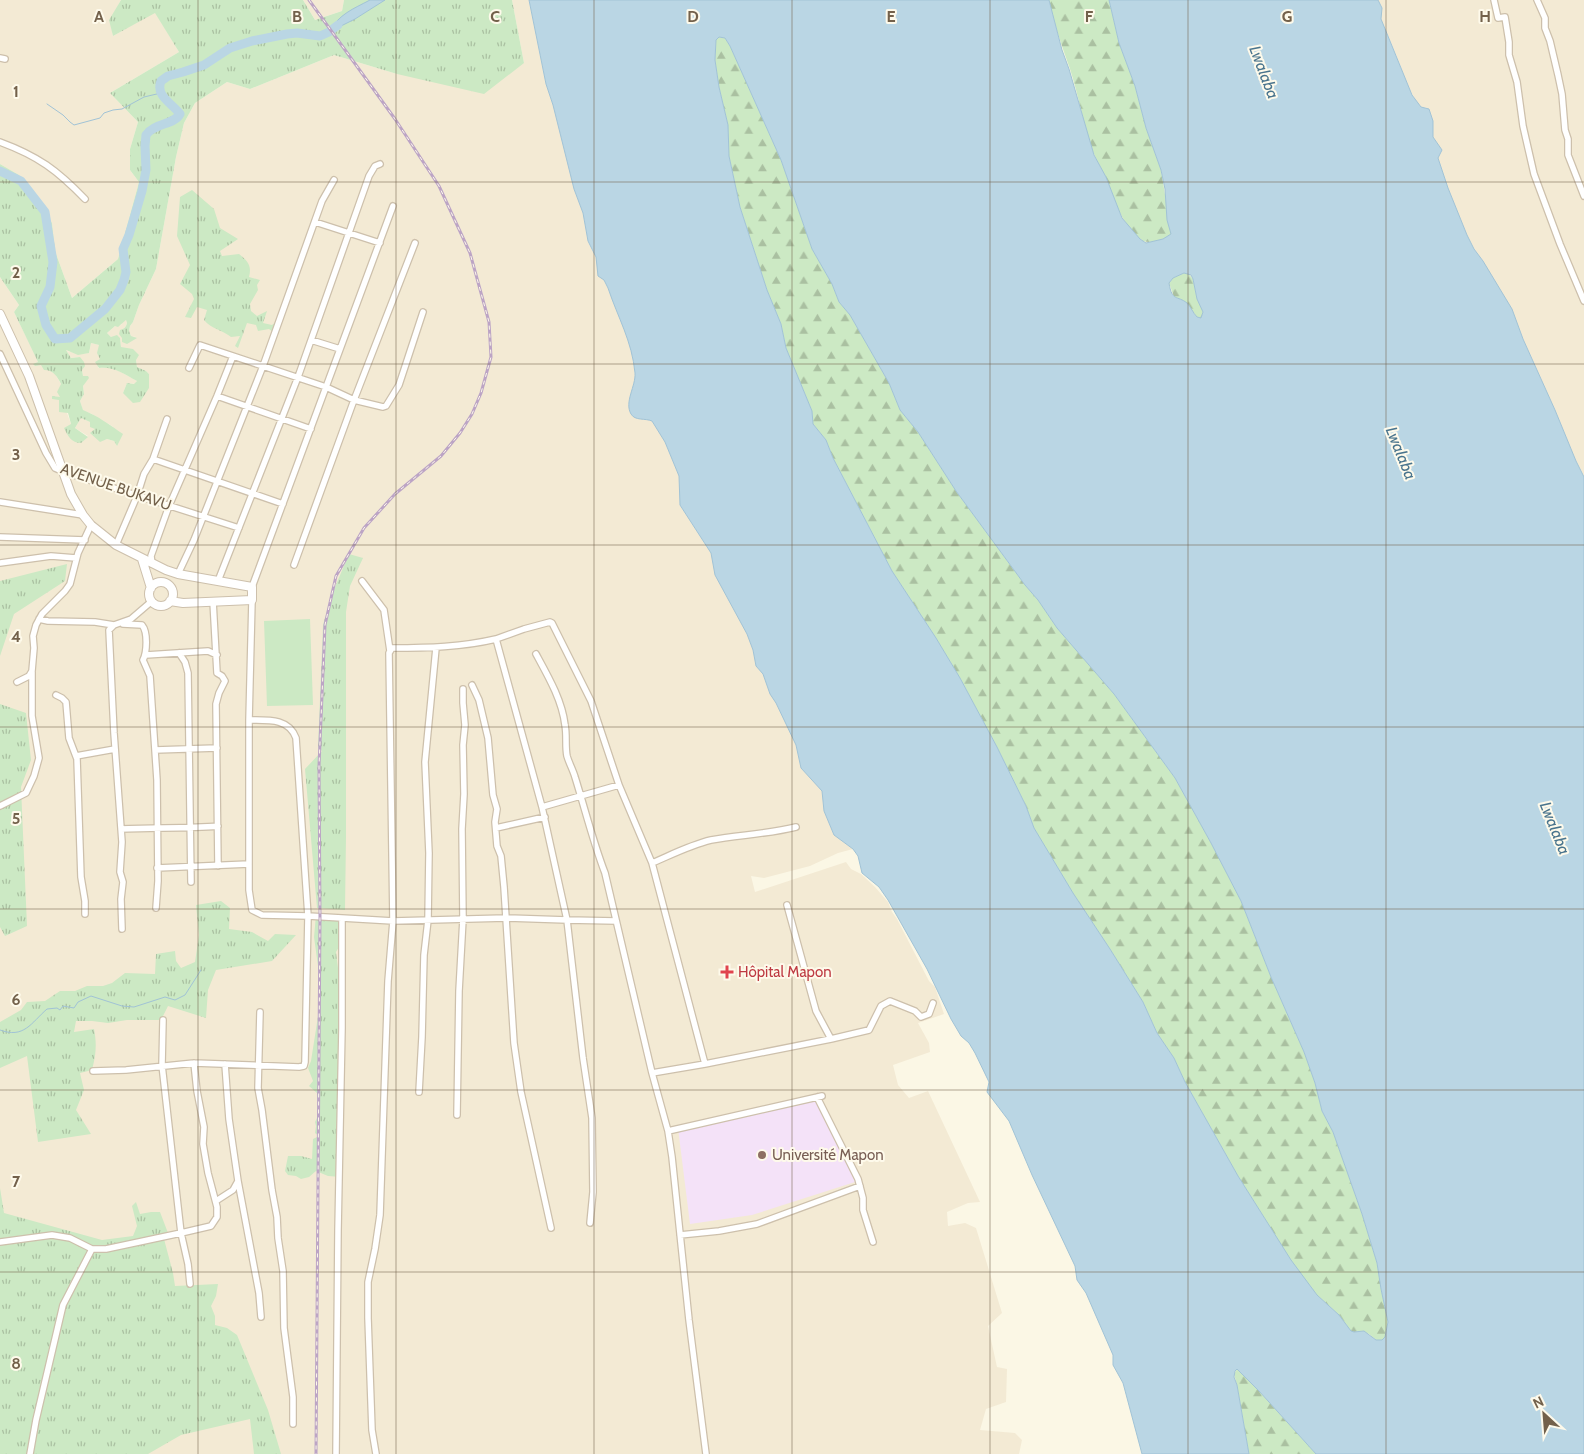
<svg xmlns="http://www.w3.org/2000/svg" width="1584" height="1454" viewBox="0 0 1584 1454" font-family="Cabin,sans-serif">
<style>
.residential{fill:#f3ead4}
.education{fill:#f4e2f8}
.grass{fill:url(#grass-tufts)}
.forest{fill:url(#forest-firs)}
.park{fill:#cce9c4}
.water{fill:#bad6e4;stroke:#a1c3d6;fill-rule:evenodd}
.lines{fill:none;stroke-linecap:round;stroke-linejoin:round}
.stream{stroke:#a1c3d6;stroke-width:1}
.river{stroke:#bad6e4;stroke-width:9}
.minor-casing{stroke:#cdc0ac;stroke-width:8}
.tertiary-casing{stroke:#cdc0ac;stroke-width:10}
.minor{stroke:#fff;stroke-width:5.5}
.tertiary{stroke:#fff;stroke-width:8}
.rail-casing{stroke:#bca4c5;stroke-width:3}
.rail{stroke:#fefaeb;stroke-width:1;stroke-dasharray:4;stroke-linecap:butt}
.grid{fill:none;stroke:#73614b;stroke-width:1;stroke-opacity:0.55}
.health-dot{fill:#e0444e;stroke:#fefaeb;stroke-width:2}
.education-dot{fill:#8d6e63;stroke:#fefaeb;stroke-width:2}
.labels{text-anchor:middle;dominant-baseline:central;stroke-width:4;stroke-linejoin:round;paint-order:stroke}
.street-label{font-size:15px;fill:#73614b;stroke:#fefaeb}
.health-label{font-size:15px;fill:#be3a42;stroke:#fefaeb;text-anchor:start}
.education-label{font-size:15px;fill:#785e54;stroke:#fefaeb;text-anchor:start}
.water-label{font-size:16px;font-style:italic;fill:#49748d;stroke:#fefaeb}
.grid-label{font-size:16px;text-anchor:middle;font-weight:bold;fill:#73614b;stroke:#fefaeb;stroke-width:4;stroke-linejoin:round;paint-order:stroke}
</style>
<defs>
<pattern id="grass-tufts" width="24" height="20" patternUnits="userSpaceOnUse" patternTransform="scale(1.25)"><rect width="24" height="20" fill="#cce9c4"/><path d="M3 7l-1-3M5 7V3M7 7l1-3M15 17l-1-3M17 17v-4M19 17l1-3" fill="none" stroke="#aac0a1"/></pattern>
<pattern id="forest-firs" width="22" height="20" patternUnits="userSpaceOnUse" patternTransform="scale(1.25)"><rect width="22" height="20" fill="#cce9c4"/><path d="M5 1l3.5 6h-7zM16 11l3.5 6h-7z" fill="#aac0a1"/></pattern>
</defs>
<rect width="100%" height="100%" fill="#fbf7e5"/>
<!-- residential -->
<path class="residential" d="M0 0H121L110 20 113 36 155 12 179 52 110 93 138 122 130 149V170L139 182 118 259 72 298 55 251 52 223 19 175 0 164Z
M303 0H344L342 11 315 20Z
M512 0H529L546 84 553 105 574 189 583 213 588 241 596 257 600 277 604 280 608 288 631 347 635 375V384L629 402 631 415 641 419 652 420 665 442 679 476 680 505 711 553 716 575 747 634 753 650 756 666 763 674 770 694 776 703 796 745 801 768 822 791 824 811 834 835 853 849 838 853 810 866 764 878 751 876 755 892 846 862 851 869 861 874 875 887 888 902 892 912 897 919 929 981 935 987 944 1014 918 1023 929 1043 930 1052 893 1065 898 1085 909 1098 928 1091 980 1202 968 1203 947 1212 948 1226 965 1223 976 1228 1002 1313 988 1326 997 1367 1007 1369 1006 1402 986 1409 980 1430 1015 1433 1022 1440 1019 1454H0V277L19 305 14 312 37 359 38 362 34 366 41 364 55 374 61 384V398L52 399H59V405L67 413 71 424 84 440 88 436 75 428 81 418 90 422 95 429 100 441 107 439 114 441 117 446 113 427 109 424 103 422 92 414 83 411 80 401 84 394 83 386 88 376H83L80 357 71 358 64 347 67 351 78 354 89 353 91 343 99 345 100 359 98 368 108 367 121 372 137 381 135 384 127 383 123 393 149 388V374L146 371 137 367 136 360 121 348 120 338 111 337 107 333 115 326 121 325 123 321 126 320 127 323 126 326 119 334 136 337 131 336 129 331 130 326 133 322 139 305 156 269 176 157 184 123 195 103 227 82 250 89 334 55 397 74 524 63Z
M1378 0H1584V477L1576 461 1555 410 1523 339 1512 310 1483 261 1474 249 1467 235 1448 188 1438 158 1442 150 1433 137V129L1427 108 1421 107 1418 104 1409 89 1397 57 1381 19 1382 8Z"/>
<!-- education -->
<path class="education" d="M819 1097 855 1182 752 1215 690 1224 678 1128Z"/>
<!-- grass -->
<path class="grass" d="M121 0H303L315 20 342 11 344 0H512L524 63 484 94 397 74 334 55 250 89 227 82 195 103 184 123 176 157 156 269 139 305 133 322 130 326 129 331 131 336 137 338 127 344 122 342V338L119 334 120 330C124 329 126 327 127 323L126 320 118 327 115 326 107 333 111 337 117 335 120 338 121 347 133 349 139 355 136 360 137 367 146 371 149 374V388L140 402 133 403 123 393 127 383 134 384 137 381C124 374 113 366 99 368L95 362 100 359 97 353 99 345 91 343 89 353 78 355 66 350 71 358 80 357 84 362 85 366 82 370 83 376H88L89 378 83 386 84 394 80 401 83 410C98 416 110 425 123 434L117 446 114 441 107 439 100 442 90 433 95 429 90 427V422L81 418 75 428 88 437 81 443C71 443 68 436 64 428L71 424 68 413 59 412V400L52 399V396L60 397 57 392 61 384C57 376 53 370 44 370L41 365 35 366 33 364 38 362 14 312 19 305 0 277V164L19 175 52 223 55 251 72 298 118 259 139 182 130 170V149L138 122 110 93 179 52 155 13 113 36 109 20Z
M192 190 214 209 220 228 238 239 220 251 222 256 239 254C248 261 252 266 249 277L260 280 257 285 258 290 250 304 251 311 257 316 267 311 263 323 272 325 277 321 273 332 269 329 258 331 256 325 247 323 238 348 235 346 240 336 231 337C223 330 211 329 204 320L207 310 197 307 191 318 185 317 194 299 192 294 180 284 190 265 177 236 180 197Z
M349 554 363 558 350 586 346 612V837L345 910 317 908 305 769 322 751 318 748 323 625 332 594Z
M67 564 65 581 14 614 0 656V581Z
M0 704 26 713 31 760 21 787 27 926 5 936 0 927Z
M221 901 230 908 229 929 252 932 268 941 275 934 296 935 272 961 216 970 208 990 206 1018 168 1006 161 1020H127L108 1023 92 1021H76L74 1032 94 1029C97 1044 96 1055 92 1070L80 1073 84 1090 76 1110 91 1134 38 1142 27 1056 0 1068V1022L21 1010 27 1002 45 1001 60 991H75L87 986H103L112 983 125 973 155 974 156 954 175 951 176 961 181 968 195 962 199 935 196 905Z
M316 915 341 918 339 947 336 952 339 976 342 1172 341 1177 328 1176 316 1171 309 1177 301 1179 296 1176 288 1175 285 1171 288 1156H301L312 1159 313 1139 319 1136 315 1133 316 1126 315 1122 319 1114 317 1093 309 1086 313 1081 308 1068 311 1061 319 1010 318 992 320 981 314 937Z
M0 1188 4 1213 102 1240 133 1236 137 1226 132 1206 136 1202 140 1214 151 1212H160L168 1233 164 1239 173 1273 175 1286 218 1284 216 1296 211 1306 215 1316V1325L227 1328 237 1335 268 1410 281 1454H254L250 1419 181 1435 148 1454H0Z"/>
<!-- forest -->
<path class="forest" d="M1049 0H1109L1119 43 1135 86 1146 128 1161 170 1171 231V234C1164 240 1152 244 1143 241 1121 224 1117 205 1107 180 1102 168 1095 159 1091 146 1083 121 1078 94 1070 69 1062 46 1054 24 1049 0Z
M719 37 725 38 730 46 781 160 812 249 832 284 839 302 850 315 889 383 900 410 918 432 956 491 1025 585 1038 600 1057 628 1114 694 1175 778 1211 843 1241 901 1271 977 1304 1052 1315 1083 1322 1111 1333 1132 1362 1214 1377 1263 1381 1289 1388 1322 1385 1337 1382 1340H1376L1369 1334 1362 1331 1354 1332 1351 1331 1339 1315 1317 1295 1298 1271 1285 1251 1238 1176 1185 1082 1174 1058 1157 1033 1143 1002 1110 949 1073 893 1034 828 1026 806 997 747 960 678 936 638 892 571 833 458 826 440 813 424 812 411 786 348 781 324 767 290 740 207 729 156 728 125 719 87 715 60 716 40Z
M1184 273H1188L1193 279 1196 294 1203 312 1201 318 1197 317 1185 302 1174 297 1169 283 1173 278Z
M1237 1369 1259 1391 1316 1454H1249L1237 1385 1234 1374Z"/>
<!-- park -->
<path class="park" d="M310 619 313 705 267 706 264 621Z"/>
<!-- water -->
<path class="water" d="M370 0H385L355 19 329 32C339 14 353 9 370 0Z
M529 0H1049L1062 50 1069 69 1094 155 1106 177 1122 218 1140 239 1146 243 1163 239 1171 234 1167 220 1165 189 1161 170 1146 128 1135 86 1119 43 1109 0H1378L1382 8 1381 19 1412 95 1421 107 1429 109 1433 121V137L1442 150 1438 158 1448 188 1467 235 1474 249 1483 261 1512 309 1523 339 1555 410 1576 461 1584 477V1454H1316L1259 1391 1237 1369 1235 1371 1234 1377 1237 1385 1249 1454H1142L1123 1383 1113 1365V1355L1086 1293 1077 1280 1075 1266 1032 1175 1009 1121 987 1092 989 1082 975 1053 969 1043 961 1036 951 1019 927 969 888 900 879 887 862 873 858 856 853 849 834 835 824 811 822 791 801 768 796 745 776 703 770 694 763 674 756 666 753 650 747 634 715 575 711 553 680 505 679 476 665 442 652 421C645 418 635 421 631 414 624 402 636 386 635 373 632 341 618 318 608 288L604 280 598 276 596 257 588 241 583 213 574 189 553 105 546 84ZM719 37 725 38 730 46 781 160 812 249 832 284 839 302 850 315 889 383 900 410 918 432 956 491 1025 585 1038 600 1057 628 1114 694 1175 778 1211 843 1241 901 1271 977 1304 1052 1315 1083 1322 1111 1333 1132 1362 1214 1377 1263 1381 1289 1388 1322 1385 1337 1382 1340H1376L1364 1331 1354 1332 1351 1331 1339 1315 1317 1295 1291 1260 1238 1176 1185 1082 1174 1058 1157 1033 1143 1002 1110 949 1073 893 1034 828 1026 806 997 747 960 678 936 638 892 571 833 458 826 440 813 424 812 411 786 348 781 324 767 290 740 207 729 156 728 125 719 87 715 60 716 40ZM1184 273 1191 275 1193 279 1197 299 1203 312 1201 318 1197 317C1193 313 1191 307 1187 303 1177 295 1172 302 1169 283L1173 278Z"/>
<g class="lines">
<!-- stream -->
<path class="stream" d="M47 104 63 115 70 122 74 125 100 118 104 113 113 110 122 109 144 97 161 93
M0 1030C24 1039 31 1023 47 1009L57 1008 60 1010 63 1006 74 1008 78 1002 91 996 122 1006 134 1007 165 997 175 1000 185 995 201 970"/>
<!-- river -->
<path class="river" d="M0 171 21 181 45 212 53 262 50 287 41 306 46 325 55 339 70 338 105 309 120 290 124 280 126 272 123 249 129 235 142 191 146 170 145 146 146 135C154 123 174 125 180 114 172 103 155 96 161 81L168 76 183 72 204 65 230 48 252 41 287 34 297 33 320 36 329 32 338 25"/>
<defs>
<path id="minor" d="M1494 0 1498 18 1505 17 1509 42V55L1517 82 1523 126 1534 174 1560 244 1584 301
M1537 0 1545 18V28L1550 41 1558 75 1562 94 1565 130 1568 139V155L1584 196
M0 58 5 59
M0 142C38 156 57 170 85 199
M315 222 380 243
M311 340 340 349
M0 354 46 453 55 468 64 472 239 528
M189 368 200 345 326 387 354 400 383 407 386 406 399 385 423 312
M217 396 311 429
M153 459 283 504
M0 502 83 515
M0 537 85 540
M116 545 137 496 144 474 153 459 167 419
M0 563 51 556 76 558
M152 564 151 556 169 506 217 396 233 356
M294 565 354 400 415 243
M178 574 194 540 263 366 322 201 334 180
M218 581 298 377 369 176 375 166 380 164
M362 581 384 610 390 651
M252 587 393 206
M213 601 217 673 222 676 225 681 219 693 216 704 218 866
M39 619 48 621 95 622 114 625
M123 624 142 625C148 632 147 652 143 660L150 676 157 780 158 881 156 908
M179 653 185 662 188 673 191 882
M146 655 208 651 217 655
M17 682 29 676 32 671 34 648 33 636 36 625 42 614 65 591 70 584 78 553 91 525
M472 685 479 700 488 738 493 795 497 809 495 822 497 846 501 856 504 887 514 1043 521 1092 551 1228
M56 695 62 698 66 702 69 738 77 759 81 877 85 901V914
M249 720V890L252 910 262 915 308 916 393 921 506 918 567 920 542 807 619 785 652 863 705 1064 652 1073 605 873C593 842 585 809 575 777 573 770 569 763 567 756 565 746 567 735 565 725 562 700 548 676 536 654
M155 750 217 748
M76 756 115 749
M0 806 26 793 34 776 39 758 32 716V672
M542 807 496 639 524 629 550 622 552 623 591 701 619 785
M496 828 545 817
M121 829C153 827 185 829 218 826
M652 863C671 855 690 845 711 840 739 835 768 834 796 827
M157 868 249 864
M787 905 816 1011 831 1039
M122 929 121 899 123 882 120 872 122 842 114 733 109 630 114 625 131 619 152 601
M260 1012 258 1088 262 1110 272 1190 277 1217 278 1238 283 1271 284 1328 293 1397V1424
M705 1064 831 1039 869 1030 881 1006 890 1001 915 1011 921 1017 929 1014 933 1003
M93 1071 126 1070 194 1063 299 1067 304 1066 305 1062 308 916 296 738C289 718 268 720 249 720L252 600
M652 1073 668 1131 672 1157 689 1320 706 1454
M419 1092 422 1037 424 955 428 920 429 853 425 762 436 648
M817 1097 858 1179 863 1198V1210L873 1242
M457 1115 459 991 463 919 462 829 464 794 463 745 465 725 463 703V689
M668 1131 822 1096
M238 1181 259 1293 261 1317
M216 1201 233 1190 238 1181 229 1119 225 1064
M590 1223 593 1192 592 1118 583 1058 567 920 616 921
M680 1235 719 1231 757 1224 860 1186
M0 1242 52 1235 70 1238 92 1249H106L181 1233 162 1065 163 1020
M190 1284 188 1264 181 1233 211 1226 217 1217V1207L208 1173 203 1144 204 1127 197 1091 194 1063
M30 1454 36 1420 63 1305 92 1249
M336 1454 338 1230 342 1028V918
M376 1454 372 1430 368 1318V1282L375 1249 380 1215 388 981 393 921 389 653 392 648C428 648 462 647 496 639"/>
<path id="tertiary" d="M0 314 29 376 71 494 83 515 91 525 116 545 166 570 178 574 252 587V600L183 603 170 601
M142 559 151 588
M149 594a12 12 0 1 1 24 0a12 12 0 1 1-24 0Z"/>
</defs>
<!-- minor casing -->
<use href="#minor" class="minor-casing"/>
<!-- tertiary casing -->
<use href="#tertiary" class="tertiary-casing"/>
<!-- minor -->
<use href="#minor" class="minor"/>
<!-- tertiary -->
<use href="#tertiary" class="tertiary"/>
<defs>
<path id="rail" d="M309 0 395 119 439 186 470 253 489 322 491 357 481 393 472 414 460 433 441 456 395 494 364 528 336 576 325 625 319 766 320 917 316 1454"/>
</defs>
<!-- rail casing -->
<use href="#rail" class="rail-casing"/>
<!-- rail -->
<use href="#rail" class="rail"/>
</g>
<!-- grid -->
<path class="grid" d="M198 0V1454M396 0V1454M594 0V1454M792 0V1454M990 0V1454M1188 0V1454M1386 0V1454M0 182H1584M0 364H1584M0 545H1584M0 727H1584M0 909H1584M0 1090H1584M0 1272H1584"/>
<!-- markers -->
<path class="health-dot" d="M724.5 964.5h5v5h5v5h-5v5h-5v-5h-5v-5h5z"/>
<circle class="education-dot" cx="762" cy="1155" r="5"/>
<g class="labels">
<!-- street labels -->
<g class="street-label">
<text transform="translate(116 487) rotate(19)">AVENUE BUKAVU</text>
</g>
<!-- health labels -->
<g class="health-label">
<text x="738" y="972">Hôpital Mapon</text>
</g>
<!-- education labels -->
<g class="education-label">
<text x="772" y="1155">Université Mapon</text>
</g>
<!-- water labels -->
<g class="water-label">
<text transform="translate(1264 72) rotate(69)">Lwalaba</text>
<text transform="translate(1401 453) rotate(68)">Lwalaba</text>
<text transform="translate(1555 828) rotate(68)">Lwalaba</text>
</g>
</g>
<g class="grid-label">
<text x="99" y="22">A</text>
<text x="297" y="22">B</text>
<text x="495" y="22">C</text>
<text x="693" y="22">D</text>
<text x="891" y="22">E</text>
<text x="1089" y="22">F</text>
<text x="1287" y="22">G</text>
<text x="1485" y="22">H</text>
<text x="16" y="97">1</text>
<text x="16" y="278">2</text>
<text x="16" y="460">3</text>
<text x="16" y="642">4</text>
<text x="16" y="824">5</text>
<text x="16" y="1005">6</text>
<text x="16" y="1187">7</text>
<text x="16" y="1369">8</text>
</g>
<!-- north arrow -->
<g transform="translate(1544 1414) rotate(334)" stroke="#fefaeb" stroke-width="4" paint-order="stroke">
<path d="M0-4L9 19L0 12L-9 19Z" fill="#73614b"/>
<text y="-8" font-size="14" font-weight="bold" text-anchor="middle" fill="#73614b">N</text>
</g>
</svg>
